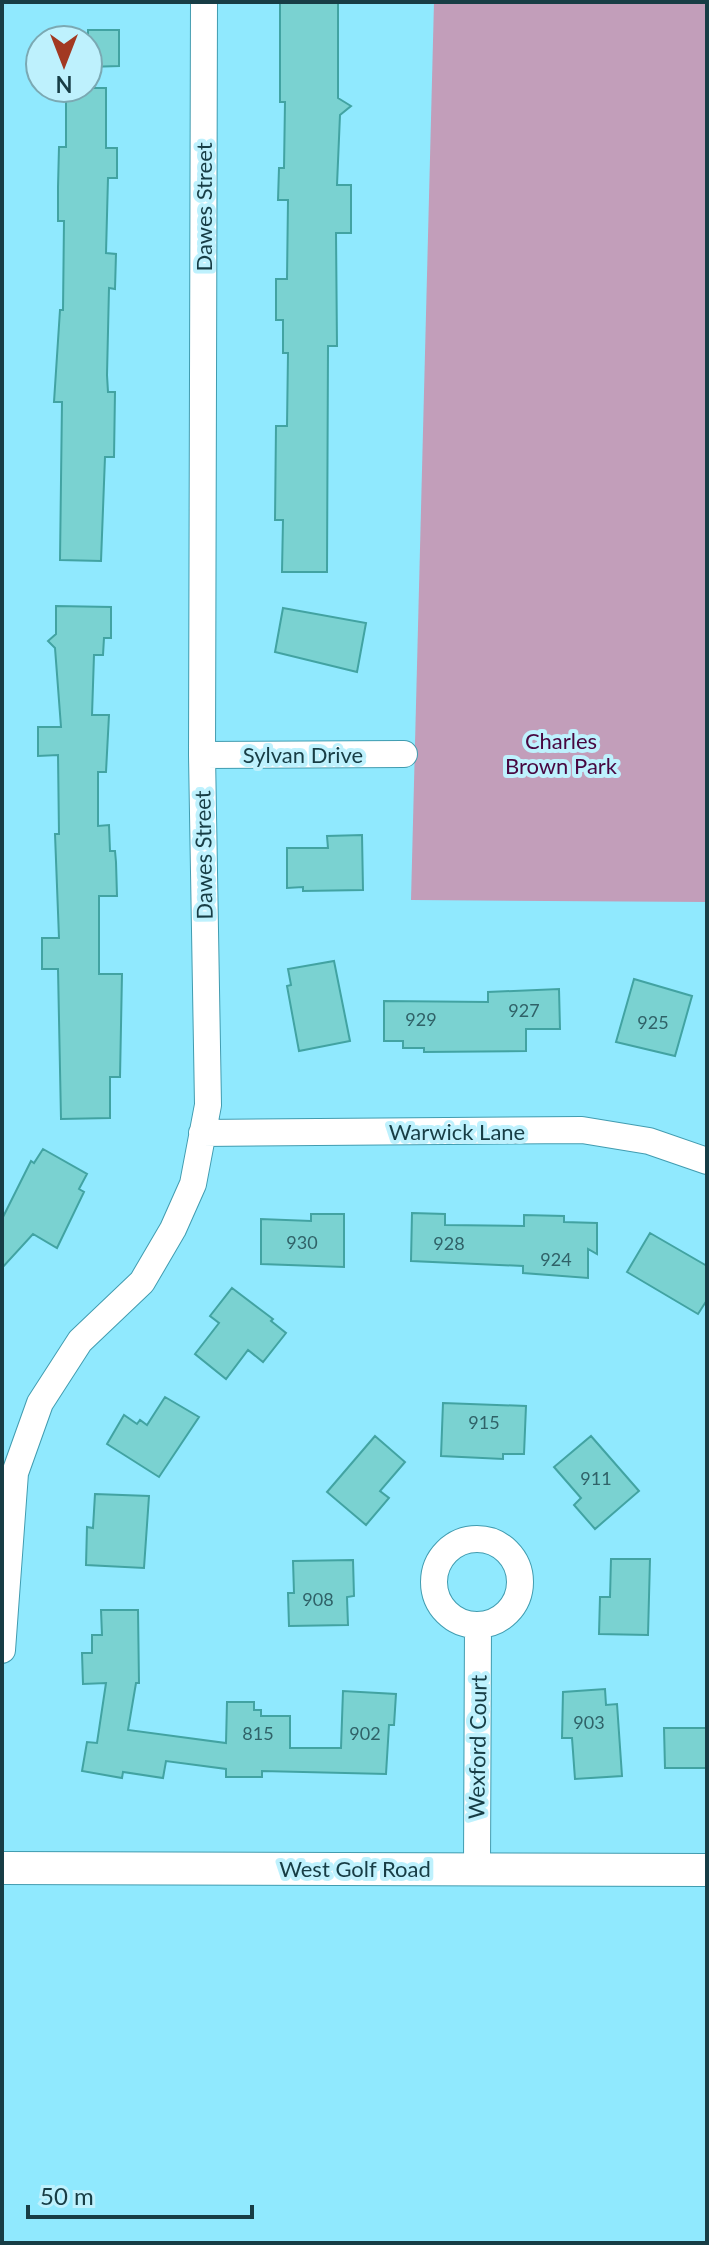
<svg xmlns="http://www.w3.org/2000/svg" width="709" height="2245" viewBox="0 0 709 2245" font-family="Lato,sans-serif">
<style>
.green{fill:#c29eba}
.building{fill:#7ad2d1;stroke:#42a3a2;stroke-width:2}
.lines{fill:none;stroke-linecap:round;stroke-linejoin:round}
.minor-casing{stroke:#419cb0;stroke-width:28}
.tertiary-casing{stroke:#419cb0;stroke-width:34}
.minor{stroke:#fff;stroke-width:26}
.tertiary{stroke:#fff;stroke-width:32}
.labels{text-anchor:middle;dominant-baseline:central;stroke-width:8;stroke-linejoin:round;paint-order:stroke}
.number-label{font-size:18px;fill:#306268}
.street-label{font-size:22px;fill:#173d45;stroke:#bef1fd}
.park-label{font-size:22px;fill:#480740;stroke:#bef1fd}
</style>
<rect width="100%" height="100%" fill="#90e9fe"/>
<!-- green -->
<path class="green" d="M434 2H707V902L411 900Z"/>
<!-- building -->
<path class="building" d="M280 2H338V98L351 106 340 115 337 185H351V233H336L337 346H328L327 572H282L283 520H275L276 426H287L288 353H283V320H276V279H287L288 200H278L279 168H284L285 102H280Z
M88 30H119V66L88 67Z
M66 88H106V148H117V178H108L106 253 116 254 115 289 109 288 107 375 108 392H115L114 457H105L101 561 60 560 62 402H54L60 310H63L64 221H58V187L59 147H66Z
M56 606 111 607V638H104L103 655H94L92 715H109L106 772H98V826L109 825 110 851H115L116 862 117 896H99V974H122L120 1077H110V1118L61 1119 58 969H42V938H59L55 834H59L58 755 38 756V727H61L55 648 48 641 56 634Z
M283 608 366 623 357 672 275 652Z
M362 835 363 890 303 891V887L287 888V848H328L327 836Z
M334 961 350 1041 299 1051 287 986 291 985 288 969Z
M634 979 692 996 675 1056 616 1042Z
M559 989 560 1029H526V1051L424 1052V1048H403V1041H384V1001L488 1002V992Z
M43 1149 87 1174 79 1189 84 1192 57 1248 33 1234 2 1268V1219L31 1161 34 1163Z
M412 1213 445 1214V1225L524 1226V1215L564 1216V1222L597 1223V1254L588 1249V1278L523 1273V1266L411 1261Z
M311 1214H344V1267L261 1264V1219L311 1221Z
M650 1233 707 1266V1300L698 1314 627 1272Z
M232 1288 273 1319 271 1321 286 1333 263 1362 248 1350 226 1379 195 1354 219 1323 210 1316Z
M165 1397 199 1417 159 1477 107 1444 124 1415 137 1424 140 1420 147 1425Z
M443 1403 526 1406 524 1454H503V1459L441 1456Z
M375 1436 405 1462 380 1491 389 1498 366 1525 327 1492Z
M591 1436 639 1491 595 1529 574 1505 581 1498 554 1467Z
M95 1494 149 1496 144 1568 86 1565 87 1527 93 1528Z
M611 1559H650L648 1635 599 1634 600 1597H610Z
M353 1560 354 1596 347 1597 348 1625 289 1626 288 1593H294L293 1561Z
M101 1610H138L139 1683H136L128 1730 226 1743 227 1702H254V1710H261V1716H290V1748H341L343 1691 396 1694 394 1725H389L386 1774 262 1771V1777H226V1769L166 1761 163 1778 123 1772 122 1778 82 1771 87 1742 97 1743 106 1683 83 1684 82 1653H92V1635H102Z
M605 1689 606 1705 617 1704 622 1776 575 1779 572 1738H562L563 1692Z
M664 1728H707V1768H665Z"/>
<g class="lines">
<defs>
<path id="minor" d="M202 755 404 754
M202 1133 582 1130 649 1141 707 1161
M434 1582a43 43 0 1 1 86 0a43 43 0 1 1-86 0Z
M2 1650 15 1473 40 1403 80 1341 142 1282 173 1229 193 1184 208 1105 202 755 204 2
M477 1868 478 1625"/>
<path id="tertiary" d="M2 1868 707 1870"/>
</defs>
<!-- minor casing -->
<use href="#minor" class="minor-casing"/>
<!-- tertiary casing -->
<use href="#tertiary" class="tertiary-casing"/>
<!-- minor -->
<use href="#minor" class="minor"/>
<!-- tertiary -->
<use href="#tertiary" class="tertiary"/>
</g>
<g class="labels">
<!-- number labels -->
<g class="number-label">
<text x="524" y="1010">927</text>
<text x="421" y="1019">929</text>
<text x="653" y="1022">925</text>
<text x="302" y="1242">930</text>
<text x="449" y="1243">928</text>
<text x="556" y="1259">924</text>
<text x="484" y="1422">915</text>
<text x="596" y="1478">911</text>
<text x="318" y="1599">908</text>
<text x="589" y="1722">903</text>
<text x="258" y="1733">815</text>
<text x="365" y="1733">902</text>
</g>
<!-- street labels -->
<g class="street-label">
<text transform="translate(203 207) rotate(-90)">Dawes Street</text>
<text x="303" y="754">Sylvan Drive</text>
<text transform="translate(203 855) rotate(-91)">Dawes Street</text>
<text x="457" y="1131">Warwick Lane</text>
<text transform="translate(477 1747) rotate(-89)">Wexford Court</text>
<text x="355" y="1868">West Golf Road</text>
</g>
<!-- park labels -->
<g class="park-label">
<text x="561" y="740">Charles<tspan x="561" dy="25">Brown Park</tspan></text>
</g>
</g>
<!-- border -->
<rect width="709" height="2245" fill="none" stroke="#173d45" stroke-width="8"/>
<!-- north arrow -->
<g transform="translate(64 64) rotate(180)"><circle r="38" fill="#bef1fd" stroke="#7ba9b3" stroke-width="2"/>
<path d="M0-6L14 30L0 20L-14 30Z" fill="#a23922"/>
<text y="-12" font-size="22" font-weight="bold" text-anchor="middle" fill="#173d45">N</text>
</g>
<!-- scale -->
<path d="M28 2205v12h224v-12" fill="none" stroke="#173d45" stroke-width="4"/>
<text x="40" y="2205" font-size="24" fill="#173d45" stroke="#bef1fd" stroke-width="6" paint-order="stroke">50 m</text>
</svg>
